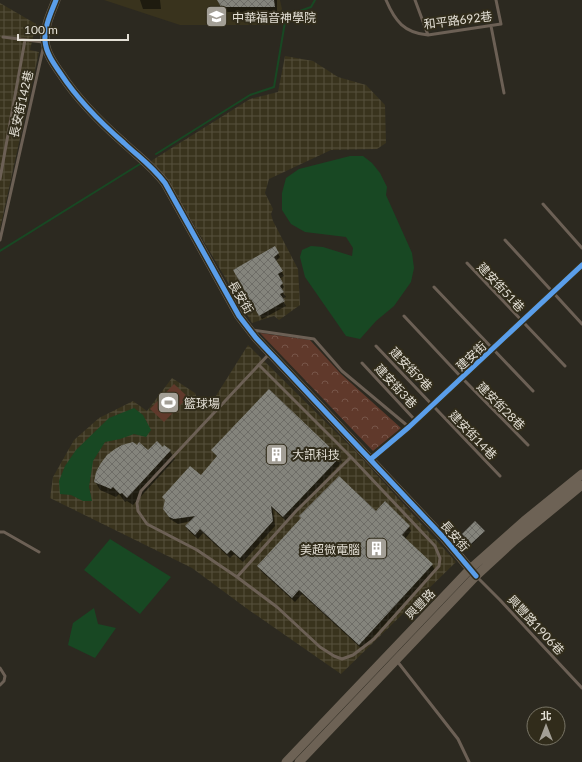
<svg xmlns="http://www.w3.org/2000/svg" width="582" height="762" viewBox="0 0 582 762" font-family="Lato,'Noto Sans TC',sans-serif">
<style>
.built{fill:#39331d}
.industrial{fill:url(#industrial-grid)}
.park{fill:url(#park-crowns)}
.pitch{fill:#60392b}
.water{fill:#184823}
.shadow{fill:#0007}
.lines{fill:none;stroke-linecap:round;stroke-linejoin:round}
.stream{stroke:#184823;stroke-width:2}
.building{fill:url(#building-cross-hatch)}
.lane{stroke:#6c6055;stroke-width:3}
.street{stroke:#6c6055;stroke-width:6}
.secondary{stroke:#6d6255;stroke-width:9}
.cycleway-casing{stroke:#312c1b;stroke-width:8}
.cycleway{stroke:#5a9eea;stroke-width:5}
.labels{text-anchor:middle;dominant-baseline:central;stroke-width:4;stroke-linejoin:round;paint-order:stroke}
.poi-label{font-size:12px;fill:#e3dfd5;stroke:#312c1b;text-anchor:start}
.street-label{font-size:12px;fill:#e3dfd5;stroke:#312c1b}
</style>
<defs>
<pattern id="industrial-grid" width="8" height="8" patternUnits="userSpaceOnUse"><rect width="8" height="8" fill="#39331d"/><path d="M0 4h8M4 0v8" fill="none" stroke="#56503d"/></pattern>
<pattern id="park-crowns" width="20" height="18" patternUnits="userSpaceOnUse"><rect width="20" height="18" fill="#60392b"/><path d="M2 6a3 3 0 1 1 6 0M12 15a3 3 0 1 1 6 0" fill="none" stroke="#775549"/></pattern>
<pattern id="building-cross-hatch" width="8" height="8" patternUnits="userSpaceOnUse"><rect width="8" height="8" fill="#84847c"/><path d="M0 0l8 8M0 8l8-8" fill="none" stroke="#6e6d67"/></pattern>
</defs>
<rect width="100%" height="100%" fill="#2c2920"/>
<!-- built -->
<path class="built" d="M104 0H280L282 9 273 25H180Z"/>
<!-- industrial -->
<path class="industrial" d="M0 3 36 24 30 50 39 52 0 229Z
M285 56 313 61 338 77 366 85 385 105 386 143 377 149 331 150 269 179 265 193 273 209 271 214 273 221 298 269 300 305 279 320 274 316 252 323 165 176 151 161 250 99 278 92Z
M248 345 357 453 456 562 341 674 246 608 192 568 50 498 53 477 74 440 99 418 133 401 147 411 172 378 195 393 199 405 207 410Z"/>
<!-- park -->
<path class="park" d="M260 333 310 340 341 374 401 428 373 451Z"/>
<!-- pitch -->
<path class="pitch" d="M174 384 188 397 164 422 150 409Z"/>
<!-- water -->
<path class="water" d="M350 156H363L372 163 380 173 387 187 386 195 412 253 414 268 411 282 394 306 376 321 360 339 346 336 305 277 300 257 302 250 311 246 323 247 352 256 353 248 346 237 305 232 291 224 282 210V193L286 178 299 169Z
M134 408 143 415 151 430 146 437 134 434 120 439 105 442 93 461 89 487 92 501H83L71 495 60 494 59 481 65 466 76 450 109 418Z
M110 539 171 577 140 614 84 570Z
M94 608 98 624 116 628 95 658 68 645 73 623Z"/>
<!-- shadow -->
<path class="shadow" d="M140 0H160L161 9H143Z
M218 0H277V12H225Z
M274 247 280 257 276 261 284 276 279 279 284 287 281 290 286 297 282 299 286 306 262 319 234 270Z
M163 448 170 451 175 459 133 505 127 501 125 502 119 494 116 497 100 490 95 481 148 452Z
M212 450 340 457 342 462 286 521 273 509 275 526 243 562 234 554 230 558 203 533 198 539 189 531 186 527 191 521 178 524 170 519 164 509 201 477 218 458Z
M376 512 409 527 411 531 405 539 432 565 435 570 362 649 302 594 295 602 261 571 258 566Z
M484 532 472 544 463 535Z"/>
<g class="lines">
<!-- stream -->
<path class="stream" d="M156 154 250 95 274 87 286 16 311 7 315 0
M0 251 140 164"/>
</g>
<!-- building -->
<path class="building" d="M217 0H274L275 7H221Z
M275 246 279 253 274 257 283 271 278 274 283 283 280 286 284 292 280 294 285 301 259 316 233 270Z
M269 389 340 457 283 517 271 506 273 521 240 558 231 550 227 554 200 529 195 535 185 526 195 516 174 519 169 517 163 509 165 500 162 497 190 466 201 475 217 456 211 450Z
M157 441 163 447 164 445 171 450 127 498 122 493 120 494 113 487 111 489 94 482 96 472 101 463 107 455 115 449 122 445 133 442 137 445 139 442 148 450Z
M339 476 376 511 385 501 410 526 402 535 433 564 359 645 299 590 292 598 257 566 301 518 299 516Z
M475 521 485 531 471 544 462 534Z"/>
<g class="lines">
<!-- lane -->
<path class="lane" d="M386 0C395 21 404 33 428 35L501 24 496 0
M415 0 428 35
M491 26 504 93
M3 37 43 42
M0 179 25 40
M543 204 582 248
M0 240 43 49
M505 240 582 324
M467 263 565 366
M434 287 533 391
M404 316 462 378 528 445
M252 330 314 339 342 371 409 427
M376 346 500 476
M362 363 415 420
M259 365 351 457 435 546 440 558 439 566 374 639 353 655 342 659 334 656 320 647 277 607 237 577 197 550 147 524 138 511 137 503 141 491 269 354
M0 532H4L39 552
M237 577 296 511 351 457
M477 577 500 600 582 688
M397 661 458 739 469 762
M0 668 5 676 4 681 0 685"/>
<!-- street -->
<path class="street" d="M371 459 409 427 582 265"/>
<!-- secondary -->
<path class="secondary" d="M56 0C51 13 44 27 45 41 46 53 54 64 61 74 78 100 100 122 124 143 140 158 151 165 165 183L239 316 256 338 444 538 476 576
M286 762 470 569 524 521 582 474
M299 762 476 576 515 540 582 485"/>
<defs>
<path id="cycleway" d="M56 0C51 13 44 27 45 41 46 53 54 64 61 74 78 100 100 122 124 143 140 158 151 165 165 183L239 316 256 338 444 538 476 576
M371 459 409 427 582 265"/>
</defs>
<!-- cycleway casing -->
<use href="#cycleway" class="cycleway-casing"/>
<!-- cycleway -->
<use href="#cycleway" class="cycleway"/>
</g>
<!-- icons -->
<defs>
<symbol id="university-square" viewBox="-11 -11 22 22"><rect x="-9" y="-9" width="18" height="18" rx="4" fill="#a39f96" stroke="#312c1b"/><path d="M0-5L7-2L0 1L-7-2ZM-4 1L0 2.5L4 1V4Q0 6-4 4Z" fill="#fff"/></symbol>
<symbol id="stadium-square" viewBox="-11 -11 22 22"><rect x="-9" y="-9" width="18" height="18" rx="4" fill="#a39f96" stroke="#312c1b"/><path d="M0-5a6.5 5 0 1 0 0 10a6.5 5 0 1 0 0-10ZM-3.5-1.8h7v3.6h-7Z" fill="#fff"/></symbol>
<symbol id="building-square" viewBox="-11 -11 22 22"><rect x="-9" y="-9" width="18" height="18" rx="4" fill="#a39f96" stroke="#312c1b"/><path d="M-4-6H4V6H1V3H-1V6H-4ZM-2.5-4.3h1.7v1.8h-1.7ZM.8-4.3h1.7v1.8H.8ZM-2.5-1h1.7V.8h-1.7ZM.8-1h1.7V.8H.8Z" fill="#fff"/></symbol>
</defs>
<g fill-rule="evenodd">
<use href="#university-square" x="204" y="4" width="25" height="25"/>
<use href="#stadium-square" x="156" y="390" width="25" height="25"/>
<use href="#building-square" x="264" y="442" width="25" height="25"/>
<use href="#building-square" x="364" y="536" width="25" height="25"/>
</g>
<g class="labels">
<!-- poi labels -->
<g class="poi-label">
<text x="232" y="17">中華福音神學院</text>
<text x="184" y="403">籃球場</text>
<text x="292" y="454">大訊科技</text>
<text x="360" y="549" text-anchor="end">美超微電腦</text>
</g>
<!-- street labels -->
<g class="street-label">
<text transform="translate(458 20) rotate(-7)">和平路692巷</text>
<text transform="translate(21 104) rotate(-77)">長安街142巷</text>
<text transform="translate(501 287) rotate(47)">建安街51巷</text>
<text transform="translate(241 297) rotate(59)">長安街</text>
<text transform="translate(471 356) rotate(-43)">建安街</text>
<text transform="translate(411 369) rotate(46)">建安街9巷</text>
<text transform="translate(396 386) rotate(47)">建安街3巷</text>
<text transform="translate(501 406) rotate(45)">建安街28巷</text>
<text transform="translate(473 435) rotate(46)">建安街14巷</text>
<text transform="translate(455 536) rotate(49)">長安街</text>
<text transform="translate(420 604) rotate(-46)">興豐路</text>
<text transform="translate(536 625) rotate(47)">興豐路1906巷</text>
</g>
</g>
<!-- north arrow -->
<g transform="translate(546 726)"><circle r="19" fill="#312c1b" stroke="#787465"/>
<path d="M0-3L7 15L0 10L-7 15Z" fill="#a39f96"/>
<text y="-6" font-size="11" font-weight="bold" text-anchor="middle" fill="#e3dfd5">北</text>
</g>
<!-- scale -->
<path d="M18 34v6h110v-6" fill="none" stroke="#e3dfd5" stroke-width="2"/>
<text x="24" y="34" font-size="12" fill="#e3dfd5" stroke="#312c1b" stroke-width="3" paint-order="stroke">100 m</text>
</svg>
